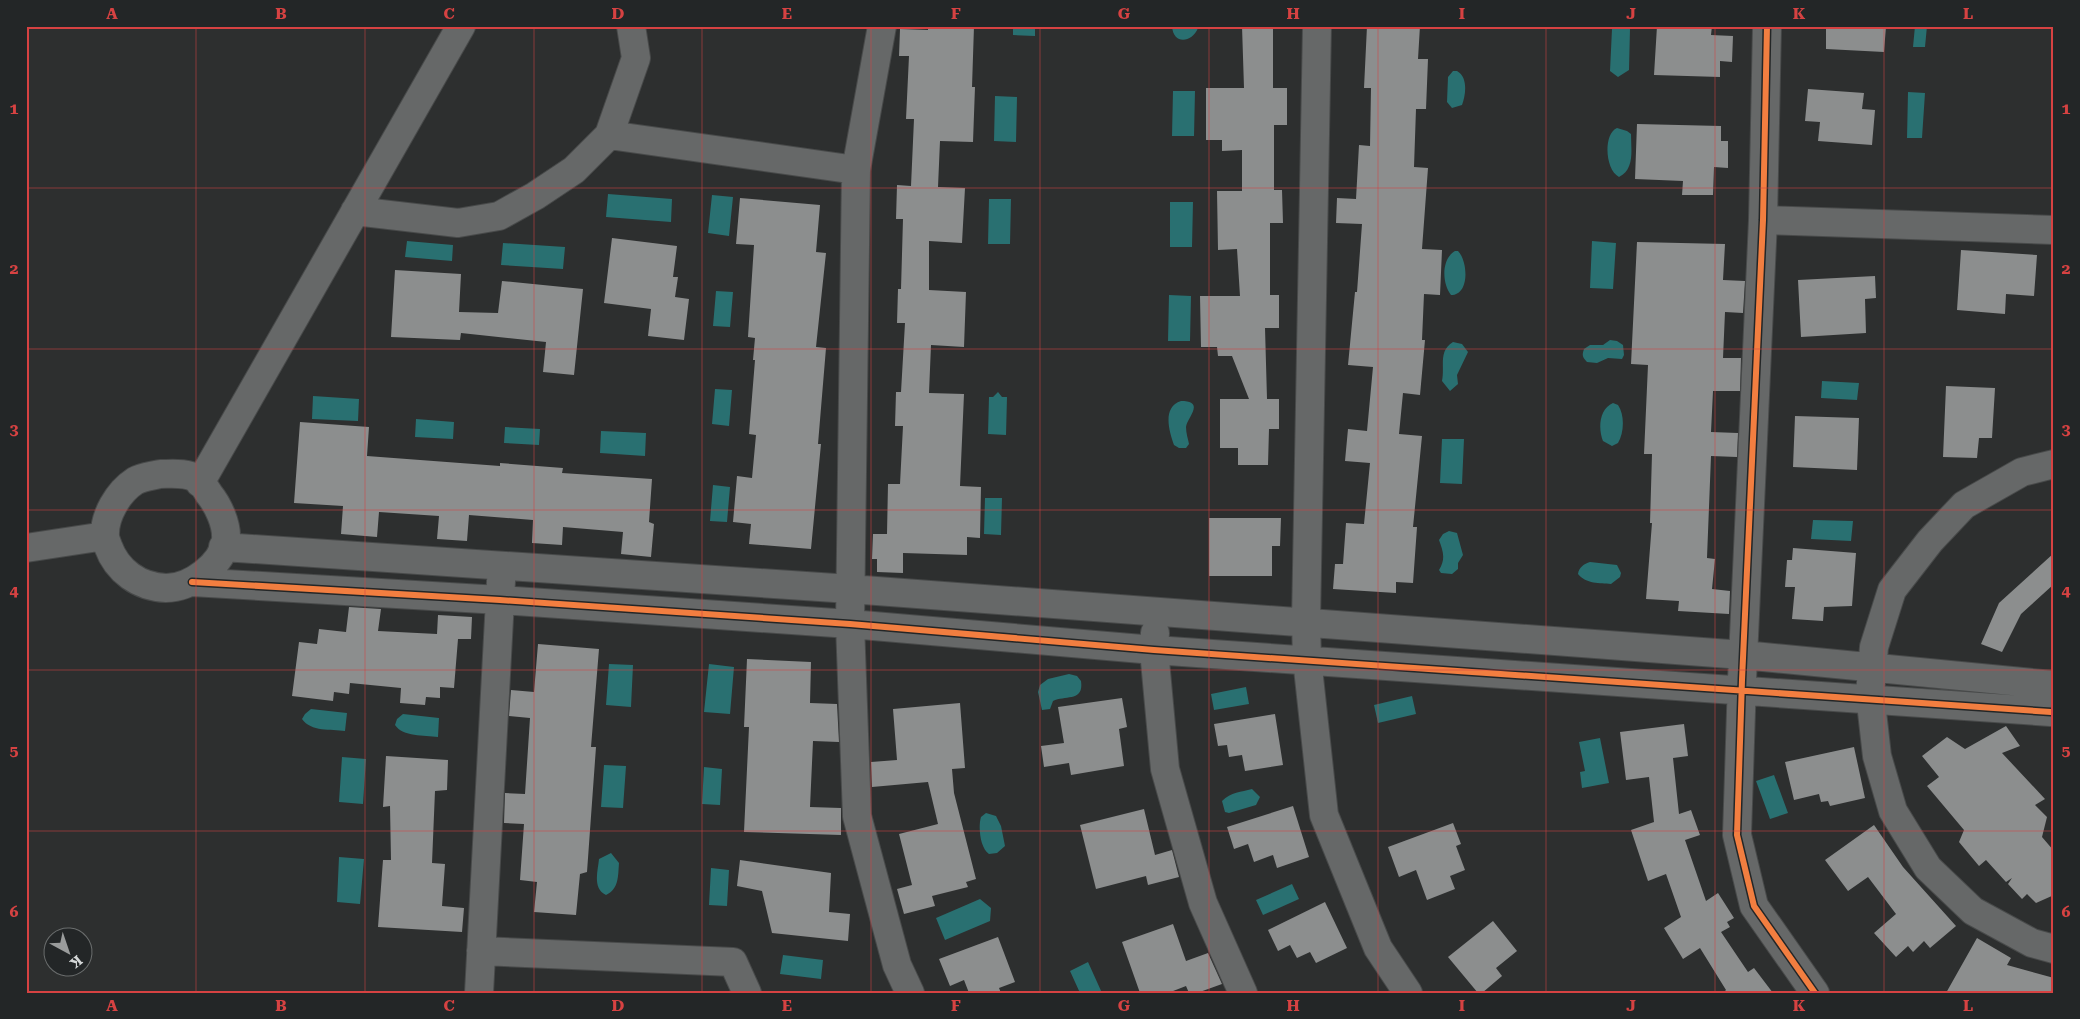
<svg xmlns="http://www.w3.org/2000/svg" width="2080" height="1019" viewBox="0 0 2080 1019" font-family="'Roboto Serif',serif">
<style>
.water{fill:#297071}
.building{fill:#8c8e8e}
.lines{fill:none;stroke-linecap:round;stroke-linejoin:round}
.minor-casing{stroke:#484a4a;stroke-width:30}
.minor{stroke:#666868;stroke-width:28}
.cycleway-casing{stroke:#232627;stroke-width:9}
.cycleway{stroke:#f27e40;stroke-width:6}
.grid{fill:none;stroke:#d64242;stroke-width:1;stroke-opacity:0.55}
.neatline{fill:none;stroke:#d64242;stroke-width:2}
.grid-label{font-size:16px;text-anchor:middle;font-weight:bold;fill:#d64242}
</style>
<rect width="100%" height="100%" fill="#2d2f2f"/>
<!-- water -->
<path class="water" d="M1013 26H1035V36L1013 35Z
M1172 26H1198V28C1192 43 1173 45 1172 26Z
M1915 26H1927L1925 47H1913Z
M1612 29H1630L1629 70 1618 77 1610 71Z
M1453 71H1457C1468 77 1466 94 1462 105L1452 108 1447 102 1448 77Z
M1173 91H1195L1194 136H1172Z
M1908 92 1925 93 1922 138H1907Z
M995 96 1017 97 1016 142 994 141Z
M1617 128 1627 131 1631 134C1631 150 1635 169 1619 177 1605 170 1603 134 1617 128Z
M608 194 672 199 671 222 606 217Z
M712 195 733 197 729 236 708 233Z
M989 199H1011L1010 244H988Z
M1170 202H1193L1192 247H1170Z
M407 241 453 245 452 261 405 257Z
M1592 241 1616 243 1613 289 1590 288Z
M503 243 565 247 563 269 501 265Z
M1455 251H1458C1468 261 1470 295 1451 295 1442 284 1441 259 1455 251Z
M716 291 733 292 730 327 713 326Z
M1169 295 1191 296 1190 341H1168Z
M1610 340 1617 341 1623 345 1624 355 1622 359 1608 358 1597 363 1587 362C1582 357 1582 355 1584 349L1590 345H1603Z
M1453 342 1462 344 1468 352 1457 375 1458 384 1450 391 1442 381C1445 366 1438 351 1453 342Z
M1822 381 1859 383 1857 400 1821 398Z
M715 389 732 390 729 426 712 424Z
M998 392 1002 397H1007L1006 435 988 434 989 397H993Z
M313 396 359 399 358 421 312 419Z
M1181 401C1206 401 1187 418 1186 427 1186 433 1188 439 1189 444L1186 448H1179L1174 445C1169 431 1162 407 1181 401Z
M1613 403 1618 405C1625 415 1624 433 1618 443L1612 446 1603 441C1598 429 1599 409 1613 403Z
M416 419 454 422 453 439 415 437Z
M505 427 540 429 539 445 504 443Z
M601 431 646 433 645 456 600 453Z
M1442 439H1464L1462 484 1440 483Z
M713 485 730 487 727 522 710 521Z
M985 498H1002L1001 535 984 534Z
M1813 520 1853 521 1851 541 1811 539Z
M1449 531 1457 533 1463 555 1458 563V569L1452 574 1441 573 1439 570C1446 559 1443 551 1439 540L1443 534Z
M1590 562 1617 565 1621 573 1620 577 1611 584C1600 583 1586 584 1578 574 1579 567 1584 564 1590 562Z
M609 664 633 665 631 707 606 705Z
M709 664 734 667 730 714 704 712Z
M1069 674 1077 676 1081 681C1084 702 1066 695 1053 701L1050 709 1042 710 1038 692 1040 685 1048 679Z
M1246 687 1249 704 1214 710 1211 694Z
M1412 696 1416 714 1378 723 1374 705Z
M311 709 347 713 345 731C331 729 311 732 302 719L305 714Z
M403 714 439 718 438 737C424 735 403 737 395 725L397 719Z
M1600 738 1609 783 1582 788 1580 772 1585 771 1579 742Z
M342 757 366 759 363 804 339 802Z
M604 765 626 766 623 808 601 807Z
M704 767 722 769 720 805 702 804Z
M1774 775 1788 813 1770 819 1756 781Z
M1252 789 1260 797 1256 805 1229 813 1225 812 1222 801C1231 792 1241 792 1252 789Z
M986 813 996 816 1001 826 1005 846 997 853 989 854C980 848 978 827 981 817Z
M611 853 619 863C618 876 619 889 606 895 592 888 598 871 599 859Z
M339 857 364 859 360 904 337 902Z
M711 868 729 870 727 906 709 905Z
M1292 884 1299 899 1263 915 1256 900Z
M980 899 991 908 990 921 945 940 936 918Z
M783 955 823 960 821 979 780 974Z
M1088 962 1102 993H1080L1070 971Z"/>
<!-- building -->
<path class="building" d="M928 26H974L972 87H975L973 142 940 141 938 187 965 188 962 243 929 241V290L966 292 964 347 931 345 929 393 964 394 960 486 981 487 980 538 967 537V555L903 553V573L877 572V559H872L873 534H887L888 484H900L903 426H895L896 392H901L905 323H897L898 289H901L903 219H896L897 185 911 186 914 119H906L909 56H899L900 29 928 30Z
M1242 26H1273V88H1287V125H1274V190H1282L1283 223H1270V295H1279V328H1265L1267 399H1279V429H1269L1268 465H1238V448H1220V399H1249L1232 356H1218L1217 347H1201L1200 296H1240L1237 249 1218 250 1217 191H1242V150L1222 151V140H1206V88H1244Z
M1367 26H1420L1418 59H1428L1426 109H1416L1414 167 1428 168 1422 249 1442 250 1440 295 1424 294 1422 340H1425L1420 395 1403 393 1399 434 1422 436 1413 527H1417L1413 583 1396 582V593L1333 589 1335 564H1343L1346 523 1364 524 1370 463 1345 461 1348 429 1367 431 1373 367 1348 365 1355 292H1357L1362 224 1336 223 1337 198 1356 199 1359 145 1370 146 1371 88H1364Z
M1657 26H1712L1711 35 1733 36 1732 62 1720 61V77L1654 75Z
M1826 26H1886L1884 52 1826 49Z
M1808 89 1864 93 1862 109 1875 110 1872 145 1818 141 1820 122 1805 121Z
M1637 124 1721 126V141H1728V168L1714 167 1713 195H1682L1683 181 1635 179Z
M740 198 820 205 816 252 826 253 816 347 826 348 818 444H821L811 549 749 544 751 524 733 522 737 476 752 478 756 435 749 434 755 360H753L755 338 748 337 754 245 736 244Z
M612 238 677 246 673 277H678L675 297 689 299 684 340 648 336 651 309 604 303Z
M1637 242 1725 244 1723 280 1745 281 1743 313 1725 312 1723 358H1741L1740 391H1713L1711 432 1738 433 1737 457 1711 456 1707 558 1715 559 1712 589 1730 591 1729 614 1678 611 1679 601 1646 599 1652 523H1650L1652 454H1644L1648 365 1631 364Z
M1961 250 2037 255 2034 296 2006 294 2005 314 1957 310Z
M395 270 461 274 459 312 498 313 502 281 583 289 574 375 543 372 546 342 461 333 460 340 391 337Z
M1875 276 1876 298 1865 299 1866 333 1801 337 1798 280Z
M1946 386 1995 388 1992 438H1979L1977 458 1943 457Z
M1795 416 1859 418 1857 470 1793 467Z
M300 422 369 427 367 456 500 466V463L563 468 562 473 652 479 649 522 654 524 651 557 621 554 623 532 563 527 562 545 532 543 533 520 469 515 467 541 437 539 439 516 379 512 377 537 341 534 343 506 294 503Z
M1209 518H1281L1280 546H1272V576H1209Z
M1793 548 1856 553 1852 606 1824 607 1823 621 1792 619 1795 587H1785L1787 560H1792Z
M2054 553V584L2021 614 2002 652 1981 644 1999 603Z
M349 607 381 609 378 631 437 634 438 615 472 617 471 639H458L454 688 440 687V698L426 697 425 705 400 703 401 688 350 683 349 694 334 692 333 701 292 696 299 642 317 644 319 629 346 632Z
M538 644 599 649 591 747H596L587 872 580 874 576 915 534 912 537 882 520 880 524 824 504 823 505 793 525 794 530 718 509 716 511 690 534 692Z
M747 659 811 662 810 703 837 704 839 742 813 741 810 807 841 808V835L744 832 749 727H744Z
M1122 698 1127 727 1119 729 1124 766 1071 775 1069 763 1044 767 1041 746 1064 743 1058 707Z
M960 703 965 768 952 769 954 793 976 879 966 882 968 887 932 896 935 906 904 914 897 889 912 885 899 834 938 824 928 782 872 787 871 762 897 760 893 709Z
M1275 714 1283 765 1245 771 1242 755 1229 757 1227 745 1218 746 1214 724Z
M1684 724 1688 756 1673 758 1679 814 1691 810 1700 835 1685 840 1706 901 1718 893 1734 918 1727 922 1730 927 1721 932 1748 972 1754 968 1773 993H1723L1726 990 1700 948 1683 959 1664 928 1681 917 1666 874 1648 881 1631 830 1654 822 1649 777 1626 780 1620 732Z
M2006 726 2020 746 2002 753 2045 799 2035 805 2047 817 2042 837 2054 851V895L2036 903 2027 894 2022 899 2008 884 2012 878 2006 882 1986 860 1979 866 1959 842 1964 830 1927 786 1939 777 1922 756 1947 737 1965 749Z
M1854 747 1865 798 1830 806 1828 801 1821 802 1819 794 1794 800 1785 762Z
M386 756 448 760 447 790 435 791 432 863 445 864 442 906 464 908 462 932 378 927 383 860H391L390 806 383 807Z
M1293 806 1309 857 1277 868 1273 855 1254 862 1248 844 1234 849 1227 827Z
M1144 809 1155 855 1172 850 1179 877 1148 885 1146 876 1096 889 1080 825Z
M1453 823 1461 844 1456 846 1465 870 1450 876 1455 889 1427 900 1416 870 1399 877 1388 847Z
M1874 825 1903 867 1956 926 1930 948 1924 941 1913 952 1908 946 1896 957 1874 933 1896 914 1868 877 1848 891 1825 860Z
M740 860 831 873 829 912 850 914 848 941 772 933 762 891 737 886Z
M1325 902 1347 948 1316 963 1310 952 1297 958 1290 945 1278 951 1268 930Z
M1493 921 1517 951 1496 968 1502 976 1482 993H1478L1448 957Z
M1173 924 1186 961 1208 953 1222 984 1197 993H1189L1186 986 1168 993H1140L1122 942Z
M998 937 1015 982 999 988 1001 993H969L964 980 950 986 939 959Z
M1977 938 2011 958 2007 965 2054 978V993H1946Z"/>
<g class="lines">
<defs>
<path id="minor" d="M882 26 856 170 850 624 857 816 897 965 910 993
M1317 26 1306 622 1307 659 1324 815 1378 948 1408 993
M1767 26 1763 220 1742 680 1737 835 1754 906 1815 993
M609 135 856 170
M355 211 458 223 499 216 535 196 574 170 609 135 636 58 631 26
M1763 220 2054 230
M2054 464 2022 472 1964 505 1930 541 1892 590 1874 647 1870 694 1877 756 1893 811 1928 868 1973 911 2032 943 2054 949
M160 474C171 474 187 472 197 479 202 482 206 489 209 494 218 505 227 524 226 539 223 565 190 588 166 588 139 587 117 571 108 546 107 543 105 539 105 536 104 516 118 492 135 481 142 477 152 476 160 474Z
M200 483 461 26
M223 547 850 589 1743 655 2053 685
M26 548 105 536
M192 582 500 600 850 624 1154 650 2051 712
M1155 633 1154 650 1165 769 1203 903 1243 993
M481 951 733 962 747 993
M479 993 501 581"/>
</defs>
<!-- minor casing -->
<use href="#minor" class="minor-casing"/>
<!-- minor -->
<use href="#minor" class="minor"/>
<defs>
<path id="cycleway" d="M1767 26 1763 220 1742 680 1737 835 1754 906 1815 993
M192 582 500 600 850 624 1154 650 2051 712"/>
</defs>
<!-- cycleway casing -->
<use href="#cycleway" class="cycleway-casing"/>
<!-- cycleway -->
<use href="#cycleway" class="cycleway"/>
</g>
<!-- grid -->
<path class="grid" d="M196 26V993M365 26V993M534 26V993M702 26V993M871 26V993M1040 26V993M1209 26V993M1378 26V993M1546 26V993M1715 26V993M1884 26V993M26 188H2054M26 349H2054M26 510H2054M26 670H2054M26 831H2054"/>
<!-- border -->
<rect width="2080" height="1019" fill="none" stroke="#232627" stroke-width="55"/>
<!-- north arrow -->
<g transform="translate(68 952) rotate(140)"><circle r="24" fill="#232627" stroke="#6a6d6d"/>
<path d="M0-4L9 19L0 12L-9 19Z" fill="#9a9c9c"/>
<text y="-8" font-size="14" font-weight="bold" text-anchor="middle" fill="#d4d7d7">K</text>
</g>
<rect x="28" y="28" width="2024" height="964" class="neatline"/>
<g class="grid-label">
<text x="112" y="19">A</text>
<text x="281" y="19">B</text>
<text x="449" y="19">C</text>
<text x="618" y="19">D</text>
<text x="787" y="19">E</text>
<text x="956" y="19">F</text>
<text x="1124" y="19">G</text>
<text x="1293" y="19">H</text>
<text x="1462" y="19">I</text>
<text x="1631" y="19">J</text>
<text x="1799" y="19">K</text>
<text x="1968" y="19">L</text>
<text x="14" y="114">1</text>
<text x="2066" y="114">1</text>
<text x="14" y="274">2</text>
<text x="2066" y="274">2</text>
<text x="14" y="435">3</text>
<text x="2066" y="435">3</text>
<text x="14" y="596">4</text>
<text x="2066" y="596">4</text>
<text x="14" y="756">5</text>
<text x="2066" y="756">5</text>
<text x="14" y="917">6</text>
<text x="2066" y="917">6</text>
<text x="112" y="1011">A</text>
<text x="281" y="1011">B</text>
<text x="449" y="1011">C</text>
<text x="618" y="1011">D</text>
<text x="787" y="1011">E</text>
<text x="956" y="1011">F</text>
<text x="1124" y="1011">G</text>
<text x="1293" y="1011">H</text>
<text x="1462" y="1011">I</text>
<text x="1631" y="1011">J</text>
<text x="1799" y="1011">K</text>
<text x="1968" y="1011">L</text>
</g>
</svg>
